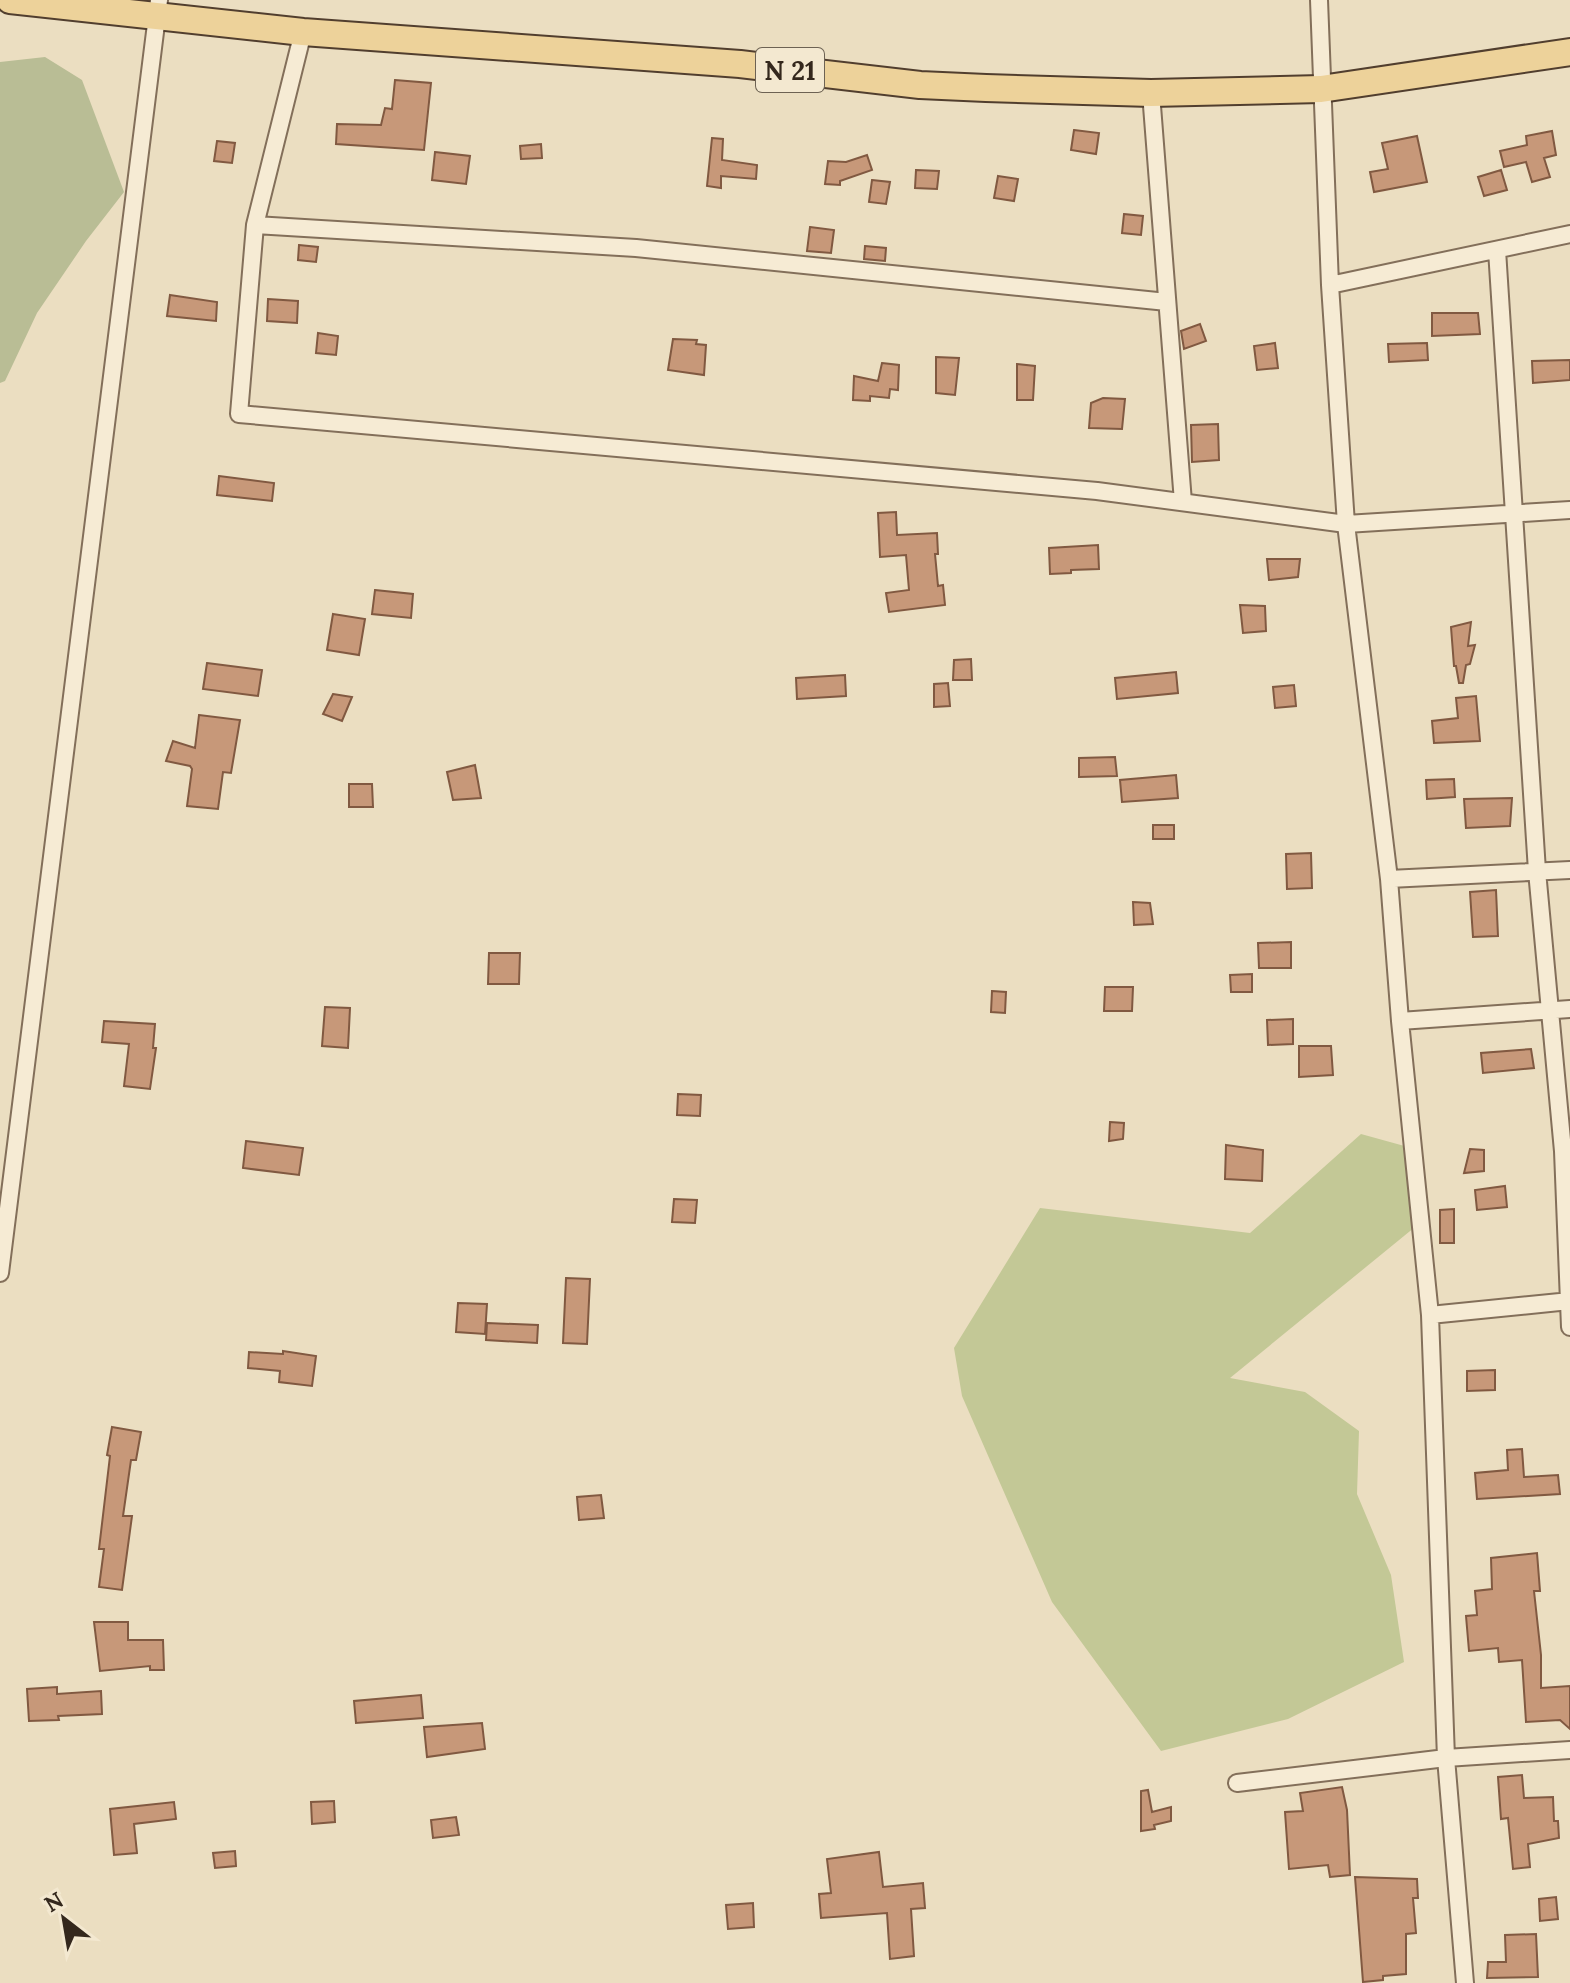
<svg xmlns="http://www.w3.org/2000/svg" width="1570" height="1983" viewBox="0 0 1570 1983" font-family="Lora,serif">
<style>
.green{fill:#c3c896}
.cemetery{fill:#b9bd95}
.building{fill:#c79879;stroke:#815941;stroke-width:2}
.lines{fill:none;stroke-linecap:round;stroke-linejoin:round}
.minor-casing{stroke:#836f5a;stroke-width:20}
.primary-casing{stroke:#513e2e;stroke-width:30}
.minor{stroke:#f6ebd4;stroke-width:16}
.primary{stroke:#edd29a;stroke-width:26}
.labels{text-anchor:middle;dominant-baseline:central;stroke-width:7;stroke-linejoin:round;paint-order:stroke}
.shield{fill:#f3e8d0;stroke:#6d6253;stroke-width:2}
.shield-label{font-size:26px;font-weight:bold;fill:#34281d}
</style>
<rect width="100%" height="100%" fill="#ebdec1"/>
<!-- green -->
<path class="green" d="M1361 1134 1408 1147 1415 1227 1230 1378 1305 1392 1359 1431 1357 1494 1391 1575 1404 1662 1288 1719 1161 1751 1052 1602 962 1396 954 1348 1040 1208 1250 1233Z"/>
<!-- cemetery -->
<path class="cemetery" d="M45 57 82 80 124 192 86 241 37 313 5 381 0 383V62Z"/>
<!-- building -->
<path class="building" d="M395 80 431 83 424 150 336 144 337 124 381 125 385 108 392 109Z
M1074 130 1099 133 1096 154 1071 150Z
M1552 131 1556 155 1544 158 1550 177 1532 182 1526 162 1504 167 1500 151 1527 145 1526 136Z
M1417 136 1427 182 1374 192 1370 172 1388 169 1382 143Z
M712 138 723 139 722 160 757 165 756 179 721 176V188L707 186Z
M217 141 235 143 232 163 214 161Z
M541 144 542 158 521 159 520 146Z
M435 152 470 156 466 184 432 180Z
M867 155 872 170 840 181V185L825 184 828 161 846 162Z
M916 170 939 171 937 189 915 188Z
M1501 170 1507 190 1484 196 1478 177Z
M998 176 1018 179 1014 201 994 198Z
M872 180 890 182 886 204 869 202Z
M1124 214 1143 216 1141 235 1122 233Z
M810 227 834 230 831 253 807 251Z
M299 245 318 247 316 262 298 260Z
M865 246 886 248 885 261 864 259Z
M170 295 217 302 216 321 167 316Z
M268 299 298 301 297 323 267 321Z
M1432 313H1478L1480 334 1432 336Z
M1200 324 1206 341 1184 349 1181 331Z
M318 333 338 336 336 355 316 353Z
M673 339 697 340 696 344 706 345 704 375 668 370Z
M1275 343 1278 368 1257 370 1254 346Z
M1427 343 1428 360 1389 362 1388 344Z
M936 357 959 358 955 395 936 393Z
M1570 360V380L1533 383 1532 361Z
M882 363 899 365 898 390 890 389 889 398 870 396V401L853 400 854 376 878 381Z
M1017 364 1035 366 1033 400H1017Z
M1103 398 1125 399 1122 429 1089 428 1091 403Z
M1218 424 1219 460 1192 462 1191 425Z
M219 476 274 483 272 501 217 495Z
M896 512 897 535 937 533 938 554H935L938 586 943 585 945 605 889 612 886 593 909 590 906 555 880 557 878 513Z
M1098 545 1099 569 1071 570V573L1050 574 1049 548Z
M1267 559H1300L1298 577 1269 580Z
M375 590 413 594 411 618 372 614Z
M1240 605 1265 606 1266 631 1243 633Z
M333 614 365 619 359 655 327 650Z
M1471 622 1468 646 1475 645 1470 664 1466 665 1463 683H1459L1456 666H1454L1451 627Z
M971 659 972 680H953L954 660Z
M207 663 262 670 258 696 203 689Z
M1176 672 1178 693 1117 699 1115 678Z
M845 675 846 696 797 699 796 678Z
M948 683 950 706 934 707V684Z
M1294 685 1296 706 1275 708 1273 687Z
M333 694 352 697 342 721 323 714Z
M1476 696 1480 741 1434 743 1432 721 1458 718 1456 698Z
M199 715 240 720 231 773 223 772 218 809 187 806 192 769 190 766 166 761 173 741 195 748Z
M1115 757 1117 776 1079 777V758Z
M475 765 481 798 453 800 447 772Z
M1176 775 1178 798 1122 802 1120 780Z
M1454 779 1455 797 1427 799 1426 780Z
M349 784H372L373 807H349Z
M1512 798 1510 826 1466 828 1464 799Z
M1153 825H1174V839H1153Z
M1311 853 1312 888 1287 889 1286 854Z
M1496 890 1498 936 1473 937 1470 892Z
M1133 902 1150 903 1153 924 1134 925Z
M1291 942V968H1259L1258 943Z
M489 953H520L519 984H488Z
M1252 974V992H1231L1230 975Z
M1105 987H1133L1132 1011H1104Z
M992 991 1006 992 1005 1013 991 1012Z
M325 1007 350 1008 348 1048 322 1046Z
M1293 1019V1044L1268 1045 1267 1020Z
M104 1021 155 1024 153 1048H156L150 1089 124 1086 129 1044 102 1042Z
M1299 1046H1331L1333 1075 1299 1077Z
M1531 1049 1534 1068 1483 1073 1481 1053Z
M678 1094 701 1095 700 1116 677 1115Z
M1110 1122 1124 1123 1123 1139 1109 1141Z
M246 1141 303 1148 299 1175 243 1168Z
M1226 1145 1263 1150 1262 1181 1225 1179Z
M1470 1149 1484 1150V1171L1464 1173Z
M1505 1186 1507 1207 1477 1210 1475 1190Z
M674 1199 697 1200 695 1223 672 1222Z
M1454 1209V1243H1440V1210Z
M566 1278 590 1279 587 1344 563 1343Z
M458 1303 487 1304 485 1334 456 1332Z
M487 1323 538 1325 537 1343 486 1340Z
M283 1351 316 1356 312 1386 279 1382 280 1371 248 1368 249 1352 283 1354Z
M1495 1370V1390L1467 1391V1371Z
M112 1427 141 1432 136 1460H131L123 1516H132L122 1590 99 1587 104 1549H99L110 1456 107 1455Z
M1522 1449 1524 1477 1558 1475 1560 1494 1477 1499 1475 1473 1508 1470 1507 1450Z
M601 1495 604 1518 579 1520 577 1497Z
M1537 1553 1540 1591H1534L1541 1655V1688L1570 1686V1729L1560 1720 1526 1722 1522 1660 1499 1662 1498 1648 1469 1651 1466 1616 1477 1615 1475 1591 1492 1589 1491 1558Z
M94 1622H128V1640H163L164 1670H150V1666L100 1671Z
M57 1687V1694L101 1691 102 1714 58 1716 59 1720 29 1721 27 1689Z
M421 1695 423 1718 356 1723 354 1701Z
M482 1723 485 1749 427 1757 424 1727Z
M1522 1775 1524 1798 1553 1797 1554 1821H1558L1559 1838 1528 1844 1530 1867 1513 1869 1508 1818 1501 1819 1498 1777Z
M1342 1787 1347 1810 1350 1875 1330 1877 1328 1865 1289 1869 1285 1812 1303 1811 1300 1793Z
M1148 1790 1152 1812 1171 1807V1821L1154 1825 1155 1829 1141 1831V1791Z
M334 1801 335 1822 312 1824 311 1802Z
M174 1802 176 1819 134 1824 137 1853 114 1855 110 1809Z
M456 1817 459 1835 433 1838 431 1820Z
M235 1851 236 1866 215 1868 213 1853Z
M879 1852 883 1887 923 1883 925 1908 911 1909 914 1956 890 1959 887 1913 821 1918 819 1894 831 1893 827 1859Z
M1355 1877 1417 1879 1418 1898H1413L1416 1933 1406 1934V1974L1383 1976V1980L1363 1982Z
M1556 1897 1558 1919 1540 1921 1539 1899Z
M753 1903 754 1927 728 1929 726 1905Z
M1536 1934 1538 1977 1487 1978 1488 1962H1506L1505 1935Z"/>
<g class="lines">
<defs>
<path id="minor" d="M1319 0 1330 285 1346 524 1389 879 1400 1021 1430 1315 1446 1758 1465 1983
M303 32 255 225 239 414 1097 491 1346 524 1570 510
M1151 93 1183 502
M255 225 636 248 1167 302
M1497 250 1537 871 1563 1151 1570 1327
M1330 285 1570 234
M1389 879 1570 870
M1400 1021 1570 1009
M0 1273 159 0
M1430 1315 1570 1301
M1237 1783 1446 1758 1570 1750"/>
<path id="primary" d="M10 0 303 32 740 64 920 85 986 88 1151 93 1321 89 1570 52"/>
</defs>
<!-- minor casing -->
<use href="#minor" class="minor-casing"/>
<!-- primary casing -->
<use href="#primary" class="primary-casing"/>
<!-- minor -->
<use href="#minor" class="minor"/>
<!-- primary -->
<use href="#primary" class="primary"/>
</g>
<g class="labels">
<!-- shield labels -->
<rect class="shield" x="756" y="48" width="68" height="44" rx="6"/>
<g class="shield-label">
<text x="790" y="70">N 21</text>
</g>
</g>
<!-- north arrow -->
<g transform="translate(64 1919) rotate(329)" stroke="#f3e8d0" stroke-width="6" paint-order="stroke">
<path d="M0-6L14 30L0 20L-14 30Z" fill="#34281d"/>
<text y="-12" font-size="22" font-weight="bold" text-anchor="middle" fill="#34281d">N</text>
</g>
</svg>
